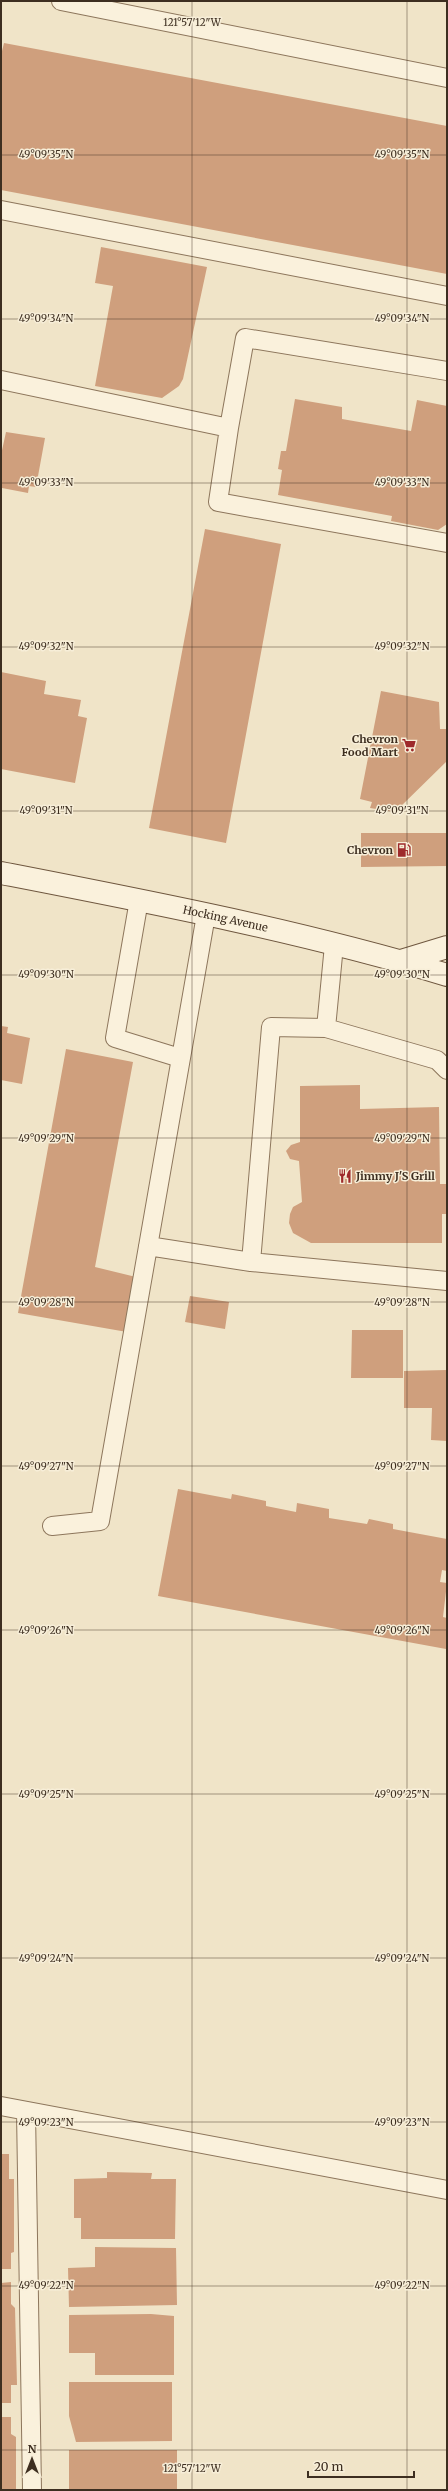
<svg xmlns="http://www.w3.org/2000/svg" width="448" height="2491" viewBox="0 0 448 2491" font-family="Merriweather,serif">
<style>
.building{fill:#cf9f7d}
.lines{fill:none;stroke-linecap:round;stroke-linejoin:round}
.lane-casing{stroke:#8d765c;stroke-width:20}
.secondary-casing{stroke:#6f573f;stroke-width:24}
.lane{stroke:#faf1dc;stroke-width:18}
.secondary{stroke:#faf1dc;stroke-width:22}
.ticks{fill:none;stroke:#3d2e20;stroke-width:1;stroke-opacity:0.45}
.labels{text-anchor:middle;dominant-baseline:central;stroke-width:3;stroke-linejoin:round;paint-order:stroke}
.poi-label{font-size:11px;font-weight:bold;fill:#3d2e20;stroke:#f7eed8;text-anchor:end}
.street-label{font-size:11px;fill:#3d2e20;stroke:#f7eed8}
.ticks-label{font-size:10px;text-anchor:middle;fill:#3d2e20;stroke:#f7eed8;stroke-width:3;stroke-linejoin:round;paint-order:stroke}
</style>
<rect width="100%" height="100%" fill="#f0e4c8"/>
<!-- building -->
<path class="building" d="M4 43 447 126V274L1 190V55Z
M101 247 207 267 183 379 179 386 162 398 95 386 113 286 95 283Z
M295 399 342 407V419L411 431 417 400 447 406V524L438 530 391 521 392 516 278 495 282 470 278 469 281 451H286Z
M6 432 45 438 36 487 29 486 28 493 2 488 1 455Z
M205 529 281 544 226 843 149 828Z
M1 672 46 681 44 694 81 700 78 716 87 718 75 783 1 769Z
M381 691 439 702 440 729H447V761L395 812 370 808 372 802 360 799Z
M361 833H447V866L361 867Z
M1 1026 8 1027 7 1033 30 1038 22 1084 1 1080Z
M66 1049 133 1062 95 1267 136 1277 127 1332 18 1313Z
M360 1085V1109L439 1107 440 1184H447V1214H442V1243H311L293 1233 289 1223 290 1214 293 1207 302 1202 299 1161 290 1159 286 1151 291 1145 300 1142V1086Z
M190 1296 229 1302 225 1329 185 1322Z
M352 1330H403V1378H351Z
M447 1370V1441L431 1440 432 1408H404V1371Z
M178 1489 231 1499 232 1494 266 1501V1506L296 1512 297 1503 329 1509V1518L367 1524 369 1519 393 1524V1529L447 1539V1571L442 1570 440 1582 447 1583 443 1617 447 1618 446 1649 158 1596Z
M1 2154H9V2179H14V2252L11 2253V2269H1Z
M107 2172 152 2173 151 2179H176L175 2239H81V2218H74V2179L107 2178Z
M95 2247 176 2248 177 2305 69 2307 68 2268 95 2267Z
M11 2282V2304L15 2308 17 2385H11V2403H1V2283Z
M151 2314 174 2316V2375H95V2353H69V2315Z
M69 2382H172V2441L76 2442 69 2416Z
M1 2417H11V2434L16 2437V2490H1Z
M69 2450H177V2490H69Z"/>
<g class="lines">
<defs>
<path id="lane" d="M61 1 447 78
M1 210 447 296
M1 380 229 428 245 338 447 371
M229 428 218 502 447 543
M139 900 115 1038 180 1058
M326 1028 334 945
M148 1246 251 1262 447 1281
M251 1262 271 1027 326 1028 437 1060 447 1070
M52 1526 100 1521 206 915
M1 2106 447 2190
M26 2111 32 2490"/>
<g id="secondary">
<path id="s1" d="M1 873C150 902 301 931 447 975"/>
<path d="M401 961 447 947"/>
</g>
</defs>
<!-- lane casing -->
<use href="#lane" class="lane-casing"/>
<!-- secondary casing -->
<use href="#secondary" class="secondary-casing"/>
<!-- lane -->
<use href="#lane" class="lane"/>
<!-- secondary -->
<use href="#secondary" class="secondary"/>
</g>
<!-- ticks -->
<path class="ticks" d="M192 1V2490M407 1V2490M1 155H447M1 319H447M1 483H447M1 647H447M1 811H447M1 975H447M1 1138H447M1 1302H447M1 1466H447M1 1630H447M1 1794H447M1 1958H447M1 2122H447M1 2286H447M1 2450H447"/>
<!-- icons -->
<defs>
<symbol id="supermarket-bare" viewBox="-9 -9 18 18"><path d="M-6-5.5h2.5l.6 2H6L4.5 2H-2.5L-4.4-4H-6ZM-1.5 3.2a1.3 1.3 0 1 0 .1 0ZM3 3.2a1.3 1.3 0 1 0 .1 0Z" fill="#9e2a2b" stroke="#f7eed8" stroke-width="2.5" paint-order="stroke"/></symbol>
<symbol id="fuel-bare" viewBox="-9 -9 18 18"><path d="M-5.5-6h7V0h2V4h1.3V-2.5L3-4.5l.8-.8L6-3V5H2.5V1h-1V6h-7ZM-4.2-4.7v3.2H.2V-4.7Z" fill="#9e2a2b" stroke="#f7eed8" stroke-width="2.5" paint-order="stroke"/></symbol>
<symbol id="restaurant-bare" viewBox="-9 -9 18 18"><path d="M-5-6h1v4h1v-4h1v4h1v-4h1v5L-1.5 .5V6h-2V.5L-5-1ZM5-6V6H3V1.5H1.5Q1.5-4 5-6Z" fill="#9e2a2b" stroke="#f7eed8" stroke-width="2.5" paint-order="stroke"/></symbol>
</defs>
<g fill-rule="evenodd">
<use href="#supermarket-bare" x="399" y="735" width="20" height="20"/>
<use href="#fuel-bare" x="394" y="840" width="20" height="20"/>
<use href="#restaurant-bare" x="335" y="1166" width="20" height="20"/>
</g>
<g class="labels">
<!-- poi labels -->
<g class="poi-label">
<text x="398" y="739">Chevron<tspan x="398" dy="13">Food Mart</tspan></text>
<text x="393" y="850">Chevron</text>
<text x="356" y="1176" text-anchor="start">Jimmy J'S Grill</text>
</g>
<!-- street labels -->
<g class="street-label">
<text stroke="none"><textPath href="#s1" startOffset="229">Hocking Avenue</textPath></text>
</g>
</g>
<g class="ticks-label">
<text x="192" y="26">121°57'12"W</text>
<text x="46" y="158">49°09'35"N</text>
<text x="402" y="158">49°09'35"N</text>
<text x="46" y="322">49°09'34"N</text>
<text x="402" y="322">49°09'34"N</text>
<text x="46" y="486">49°09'33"N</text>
<text x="402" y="486">49°09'33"N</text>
<text x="46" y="650">49°09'32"N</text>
<text x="402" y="650">49°09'32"N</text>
<text x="46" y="814">49°09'31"N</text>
<text x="402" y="814">49°09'31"N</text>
<text x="46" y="978">49°09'30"N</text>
<text x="402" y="978">49°09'30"N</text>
<text x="46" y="1142">49°09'29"N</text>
<text x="402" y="1142">49°09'29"N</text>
<text x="46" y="1306">49°09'28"N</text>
<text x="402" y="1306">49°09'28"N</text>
<text x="46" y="1470">49°09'27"N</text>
<text x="402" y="1470">49°09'27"N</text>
<text x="46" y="1634">49°09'26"N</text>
<text x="402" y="1634">49°09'26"N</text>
<text x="46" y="1798">49°09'25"N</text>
<text x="402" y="1798">49°09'25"N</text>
<text x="46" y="1962">49°09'24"N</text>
<text x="402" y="1962">49°09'24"N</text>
<text x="46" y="2126">49°09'23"N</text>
<text x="402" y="2126">49°09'23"N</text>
<text x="46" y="2289">49°09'22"N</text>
<text x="402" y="2289">49°09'22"N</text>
<text x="192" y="2472">121°57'12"W</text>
</g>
<!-- border -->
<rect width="448" height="2491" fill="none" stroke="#3d2e20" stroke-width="4"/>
<!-- north arrow -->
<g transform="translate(32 2459)" stroke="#f7eed8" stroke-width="3" paint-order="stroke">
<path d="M0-3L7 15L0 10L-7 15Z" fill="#3d2e20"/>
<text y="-6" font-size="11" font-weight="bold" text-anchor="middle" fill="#3d2e20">N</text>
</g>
<!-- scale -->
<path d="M308 2471v6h106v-6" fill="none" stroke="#3d2e20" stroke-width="2"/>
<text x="314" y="2471" font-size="12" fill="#3d2e20" stroke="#f7eed8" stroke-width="3" paint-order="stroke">20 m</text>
</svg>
